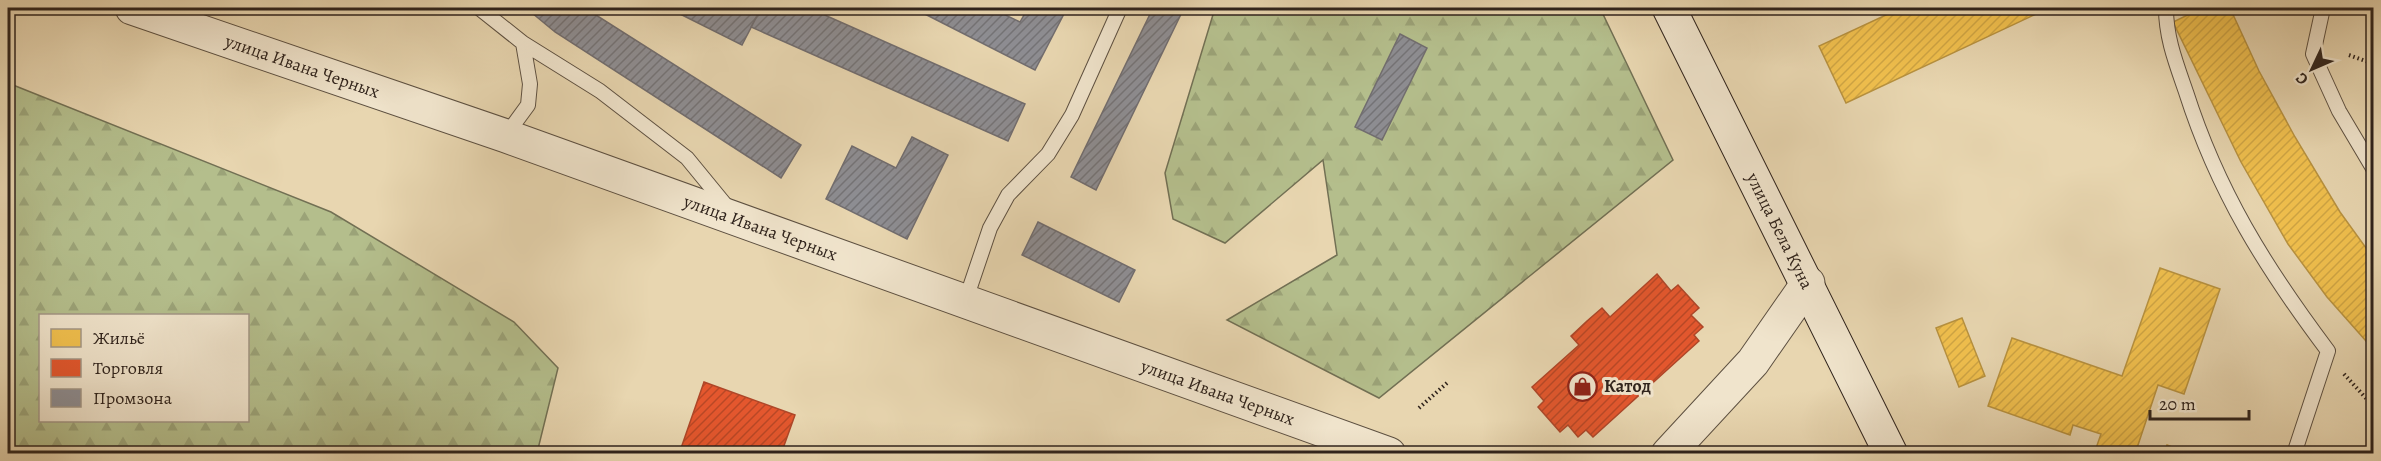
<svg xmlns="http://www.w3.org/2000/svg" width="2381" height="461" viewBox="0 0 2381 461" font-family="Alegreya,serif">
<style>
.forest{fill:url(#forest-firs);stroke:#727054;stroke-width:1.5;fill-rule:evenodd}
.homes{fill:url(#homes-hatch);stroke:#b8923f;stroke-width:1.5}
.shops{fill:url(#shops-hatch);stroke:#ae4729;stroke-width:1.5}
.industry{fill:url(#industry-hatch);stroke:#716d6f;stroke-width:1.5}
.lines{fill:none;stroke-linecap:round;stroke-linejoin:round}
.service-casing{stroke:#5d5041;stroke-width:16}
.tertiary-casing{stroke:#5d5041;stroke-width:35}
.secondary-casing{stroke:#2f231c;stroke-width:35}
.path{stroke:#2f231c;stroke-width:4;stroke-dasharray:1.5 3;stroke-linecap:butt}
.service{stroke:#f0e4cc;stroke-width:14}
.tertiary{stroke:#f0e4cc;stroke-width:33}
.secondary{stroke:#f0e4cc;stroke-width:33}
.labels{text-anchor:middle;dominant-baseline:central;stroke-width:6;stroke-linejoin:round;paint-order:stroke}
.street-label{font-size:18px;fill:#2f231c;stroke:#f0e4cc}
.poi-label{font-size:18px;font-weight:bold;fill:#2f231c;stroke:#f0e4cc;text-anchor:start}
</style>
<defs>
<pattern id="forest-firs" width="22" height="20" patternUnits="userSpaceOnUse" patternTransform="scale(1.5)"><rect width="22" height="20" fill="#b4be8c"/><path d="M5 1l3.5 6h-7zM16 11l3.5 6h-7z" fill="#9ba378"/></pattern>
<pattern id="homes-hatch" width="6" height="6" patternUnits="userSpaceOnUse" patternTransform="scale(1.5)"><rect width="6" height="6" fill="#f2c14e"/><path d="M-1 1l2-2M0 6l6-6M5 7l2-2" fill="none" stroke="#d0a644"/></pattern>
<pattern id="shops-hatch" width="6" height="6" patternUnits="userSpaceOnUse" patternTransform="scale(1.5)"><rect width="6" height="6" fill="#e4572e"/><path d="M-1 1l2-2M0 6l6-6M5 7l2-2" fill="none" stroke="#b94826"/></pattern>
<pattern id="industry-hatch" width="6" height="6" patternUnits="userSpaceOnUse" patternTransform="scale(1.5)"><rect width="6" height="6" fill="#8d8d92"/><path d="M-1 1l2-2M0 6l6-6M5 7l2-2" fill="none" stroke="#747376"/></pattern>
</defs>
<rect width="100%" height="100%" fill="#e8d6b0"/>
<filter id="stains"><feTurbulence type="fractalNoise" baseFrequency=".00333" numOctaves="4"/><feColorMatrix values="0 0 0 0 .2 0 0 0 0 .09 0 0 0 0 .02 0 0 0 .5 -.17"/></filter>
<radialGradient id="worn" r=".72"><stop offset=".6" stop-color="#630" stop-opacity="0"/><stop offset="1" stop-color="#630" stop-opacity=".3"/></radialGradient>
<!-- forest -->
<path class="forest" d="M1215 8H1600L1673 160 1379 398 1227 320 1337 255 1323 160 1225 243 1173 219 1165 173Z
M8 83 331 212 514 322 558 368 537 453H8ZM40 316H248V420H40Z"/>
<!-- homes -->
<path class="homes" d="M1901 8H2049L1846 103 1819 46Z
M2202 8H2230L2259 71 2295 137 2340 212 2374 259V350L2327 297 2288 244 2241 162 2173 22Z
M2160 268 2220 289 2184 394 2158 385 2137 448 2154 454H2094L2101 434 2073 425 2070 435 1988 406 2012 338 2122 376Z
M1962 318 1985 376 1959 387 1936 328Z
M2167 445 2190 454H2164Z"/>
<!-- shops -->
<path class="shops" d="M1657 274 1671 291 1678 285 1699 308 1691 315 1703 327 1694 335 1699 341 1593 437 1586 430 1578 437 1568 425 1560 432 1538 407 1544 401 1532 387 1579 345 1571 336 1587 321 1602 308 1610 317Z
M704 382 795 415 781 454H679Z"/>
<!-- industry -->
<path class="industry" d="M526 8H585L801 145 781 178 555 32Z
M668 8H745L758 14 742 45Z
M761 8H809L1025 104 1008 141 751 27Z
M913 8H991L1020 22 1028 8H1067L1035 70Z
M1153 8H1184L1096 190 1071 177Z
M1400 34 1427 48 1382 140 1355 127Z
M912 137 948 155 907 239 826 199 852 146 896 168Z
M1038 222 1135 270 1119 302 1022 255Z"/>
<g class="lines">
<defs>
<path id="service" d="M479 8 523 43 600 91 687 158 728 208
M2166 8C2166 38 2176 63 2186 92 2218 192 2265 267 2328 351L2294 454
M2323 8 2313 54 2339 111 2374 170
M506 135 528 105 530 84 523 43
M965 302 990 228 1008 195 1048 154 1072 115 1120 8"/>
<g id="tertiary">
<path id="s1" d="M132 8 506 136 1389 454"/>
<path d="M1668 454 1753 362 1808 283"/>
</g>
<g id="secondary">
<path id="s2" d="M1669 8 1891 454"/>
</g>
</defs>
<!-- service casing -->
<use href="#service" class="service-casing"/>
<!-- tertiary casing -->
<use href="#tertiary" class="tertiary-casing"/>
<!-- secondary casing -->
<use href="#secondary" class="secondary-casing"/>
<!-- path -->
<path class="path" d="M2349 55 2374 64
M2344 374 2374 407
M1419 408 1447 383"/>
<!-- service -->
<use href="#service" class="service"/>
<!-- tertiary -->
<use href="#tertiary" class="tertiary"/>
<!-- secondary -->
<use href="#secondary" class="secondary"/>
</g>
<!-- icons -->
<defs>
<symbol id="shop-ring" viewBox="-11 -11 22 22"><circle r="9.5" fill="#f0e4cc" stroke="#8f2418" stroke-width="1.5"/><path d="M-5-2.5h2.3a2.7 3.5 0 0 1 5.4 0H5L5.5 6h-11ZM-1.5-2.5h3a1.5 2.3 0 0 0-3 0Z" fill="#8f2418"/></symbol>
</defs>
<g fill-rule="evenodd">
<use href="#shop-ring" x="1566" y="370" width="33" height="33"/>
</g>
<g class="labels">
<!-- street labels -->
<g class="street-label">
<text stroke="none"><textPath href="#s1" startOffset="180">улица Ивана Черных</textPath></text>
<text stroke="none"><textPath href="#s1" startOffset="666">улица Ивана Черных</textPath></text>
<text stroke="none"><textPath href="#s2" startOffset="249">улица Бела Куна</textPath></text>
<text stroke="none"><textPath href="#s1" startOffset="1152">улица Ивана Черных</textPath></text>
</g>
<!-- poi labels -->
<g class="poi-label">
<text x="1604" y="386">Катод</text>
</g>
</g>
<!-- margin -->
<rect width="2381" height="461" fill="none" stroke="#e8d6b0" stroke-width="30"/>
<rect x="9" y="9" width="2363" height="443" fill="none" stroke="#2f231c" stroke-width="3"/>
<rect x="15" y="15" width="2351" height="431" fill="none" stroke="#2f231c" stroke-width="1.5"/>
<!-- legend -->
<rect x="39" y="314" width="210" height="108" fill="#f0e4cc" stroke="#a39786" stroke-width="1.5"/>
<rect x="51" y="329" width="30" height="18" fill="#f2c14e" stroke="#a39786" stroke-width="1.5"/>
<text x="93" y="344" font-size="18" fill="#2f231c">Жильё</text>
<rect x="51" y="359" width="30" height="18" fill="#e4572e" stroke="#a39786" stroke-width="1.5"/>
<text x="93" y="374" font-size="18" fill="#2f231c">Торговля</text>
<rect x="51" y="389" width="30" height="18" fill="#8d8d92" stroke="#a39786" stroke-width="1.5"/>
<text x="93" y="404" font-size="18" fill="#2f231c">Промзона</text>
<!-- north arrow -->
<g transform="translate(2312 69) rotate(226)" stroke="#f0e4cc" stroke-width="4.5" paint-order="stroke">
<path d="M0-4.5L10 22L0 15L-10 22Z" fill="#2f231c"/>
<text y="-9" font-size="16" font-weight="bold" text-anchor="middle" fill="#2f231c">С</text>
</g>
<!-- scale -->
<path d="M2150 410v9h99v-9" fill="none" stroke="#2f231c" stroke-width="3"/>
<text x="2159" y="410" font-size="18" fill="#2f231c" stroke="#f0e4cc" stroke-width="4.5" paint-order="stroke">20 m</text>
<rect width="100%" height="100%" filter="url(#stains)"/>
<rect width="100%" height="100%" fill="url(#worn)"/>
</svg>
